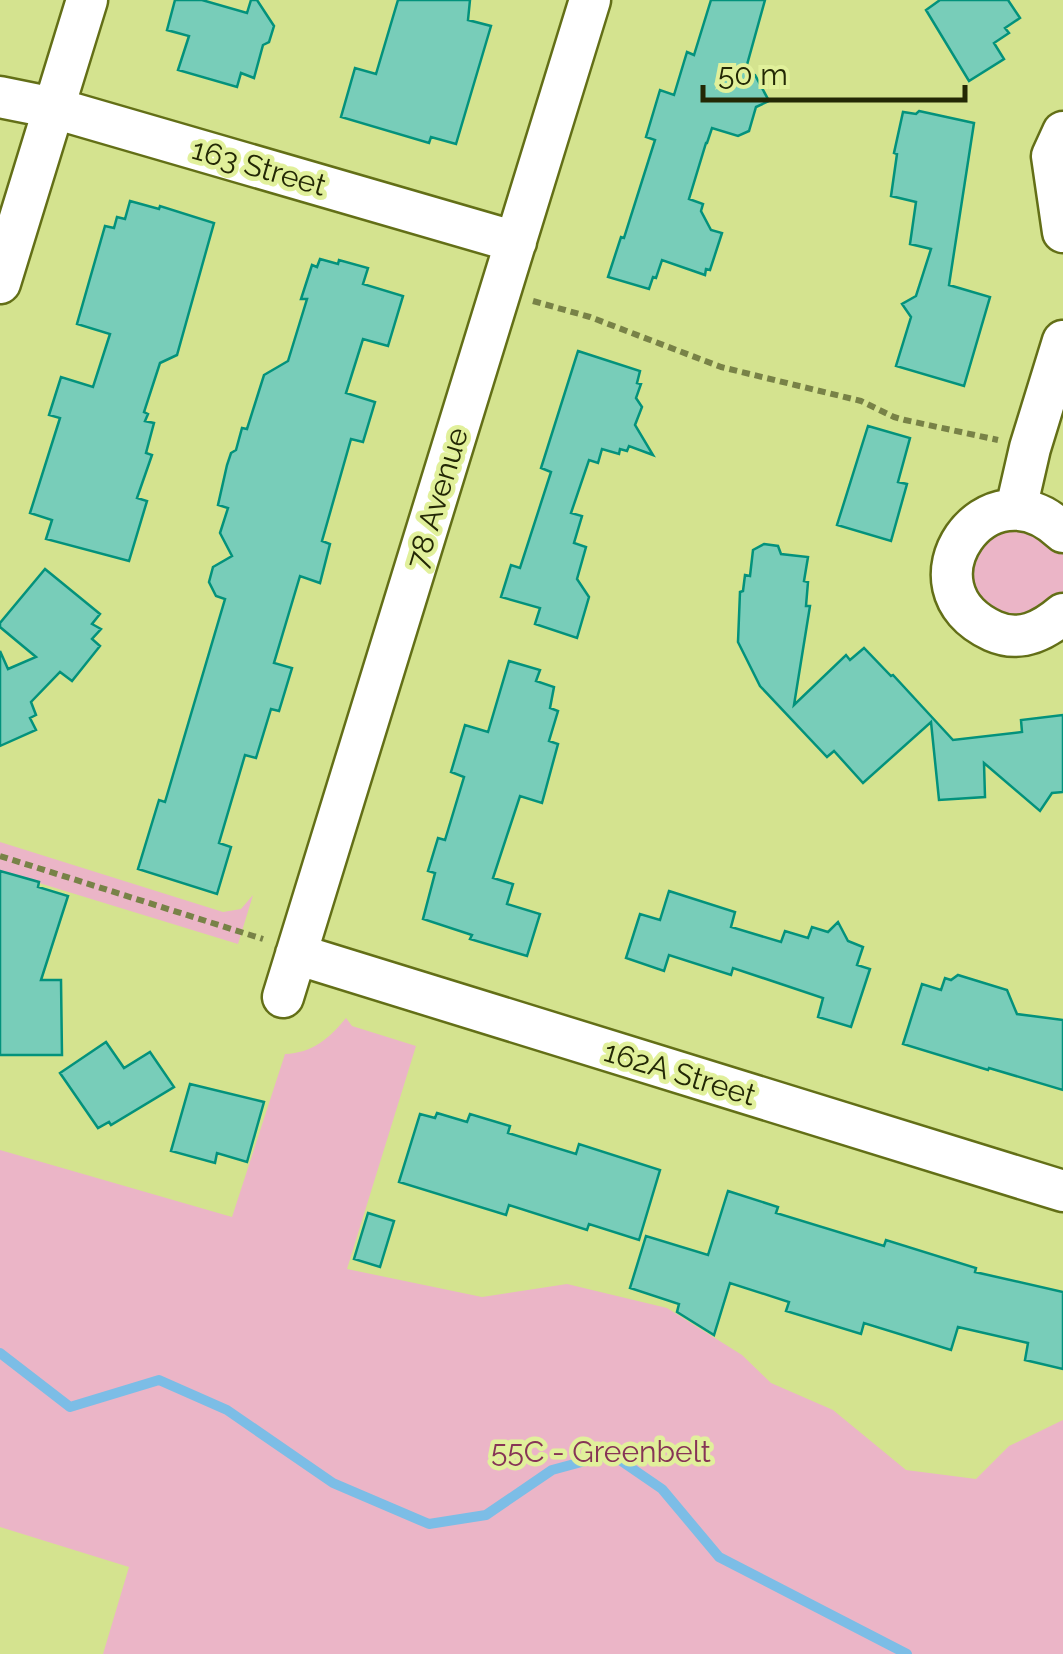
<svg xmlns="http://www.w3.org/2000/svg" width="1063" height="1654" viewBox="0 0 1063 1654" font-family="Raleway,sans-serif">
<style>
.green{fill:#ebb5c7}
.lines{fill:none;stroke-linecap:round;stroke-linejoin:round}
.stream{stroke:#7cbde6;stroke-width:10}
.building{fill:#78cdb9;stroke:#03927c;stroke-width:2.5}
.street-casing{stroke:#636f17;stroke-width:45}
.path{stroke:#788247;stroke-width:6;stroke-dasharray:8 5;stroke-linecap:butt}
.street{stroke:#fff;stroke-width:40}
.labels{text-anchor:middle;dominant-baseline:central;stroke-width:9;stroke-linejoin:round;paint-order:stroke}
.street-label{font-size:30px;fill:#232805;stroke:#e1f09b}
.park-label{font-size:30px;fill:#863456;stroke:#e1f09b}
</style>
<rect width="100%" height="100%" fill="#d4e38f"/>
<!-- green -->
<path class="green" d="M1019 519 1063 548V595L1021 625 976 606 965 558 972 542Z
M0 842 223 912 241 909 253 895 238 944 0 871Z
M346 1018 352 1026 416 1046 347 1269 482 1297 567 1284 667 1308 742 1355 771 1383 833 1410 906 1470 976 1479 1009 1446 1063 1420V1654H103L129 1567 0 1527V1150L232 1217 285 1054C312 1053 329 1039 346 1018Z"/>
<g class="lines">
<!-- stream -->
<path class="stream" d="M0 1353 70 1407 159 1380 227 1410 333 1483 429 1524 486 1515 552 1470 611 1454 662 1489 719 1557 907 1654"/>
</g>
<!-- building -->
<path class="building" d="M175 0H202L247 13 251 0H257L274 26 269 42 263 45 254 78 241 73 237 87 178 70 189 36 167 30Z
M398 0H470L468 20 491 26 456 144 431 137 429 143 341 117 355 68 376 74Z
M711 0H765L745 72 755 75 769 101 756 107 749 131 738 136 712 128 707 143H706L689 199 703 204 701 211 711 230 722 233 710 270 706 269 705 275 662 260 656 278 653 277 649 289 608 277 621 237 624 238 655 140 646 137 660 90 674 95 687 52 694 55Z
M940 0H1008L1020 18 1005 28 1009 33 994 43 1004 59 969 81 926 10Z
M919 111 974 123 949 285 990 297 964 386 896 366 911 317 902 304 916 296 931 249 910 244 916 202 891 196 897 154 894 153 903 112 916 114Z
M130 201 159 209 160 206 214 223 177 355 160 363 144 412 148 414 145 421 154 423 146 453 152 455 137 498 147 501 129 561 46 539 52 520 30 513 60 418 49 415 61 377 93 387 110 334 77 324 105 226 114 228 117 217 125 219Z
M320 259 338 264 339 260 368 268 363 284 403 296 388 346 363 339 346 393 375 402 363 442 351 439 322 541 330 544 320 583 300 576 274 663 292 668 279 711 271 709 256 758 245 755 219 843 231 847 217 894 138 869 159 800 165 802 225 599 216 596 209 582 213 567 232 556 220 533 228 508 218 505 227 465 231 453 236 450 242 428 247 429 264 375 288 361 307 299H301L312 265 317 267Z
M578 351 640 371 637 383 641 384 636 398 642 407 635 425 653 455 629 446 627 451 620 449 619 454 602 449 598 463 589 460 571 513 582 516 574 543 586 547 577 579 589 597 577 638 535 624 540 608 501 597 511 565 520 568 551 472 541 468Z
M868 426 910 438 898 482 907 484 891 541 837 525Z
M764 544 778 546 781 554 808 557 804 581 808 582 806 606H810L794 705 846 655 850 660 864 648 891 676 893 675 953 740 1022 732 1021 720 1063 715V792L1052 793 1040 811 984 763 985 797 939 800 931 722 863 783 834 751 827 757 760 686 738 642 740 592 743 591 745 575 750 576 753 550Z
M45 569 100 614 92 624 101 629 92 639 100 646 72 681 60 672 31 702 36 715 30 718 36 730 0 746V651L8 669 36 657 0 627V623Z
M509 661 540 670 536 681 554 687 550 708 558 711 549 741 558 744 542 803 520 796 493 878 513 884 507 904 540 914 527 956 470 939 472 935 423 919 435 873 428 871 438 838 445 840 464 777 451 772 465 725 488 732Z
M0 871 39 882 38 887 68 896 41 980H61L62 1055H0Z
M669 891 735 912 731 927 781 942 785 931 808 938 812 927 828 932 838 922 848 941 863 947 857 965 870 969 851 1027 818 1017 823 998 733 968 731 975 669 955 664 971 626 958 640 914 660 920Z
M958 975 1007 990 1017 1014 1063 1020V1090L989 1068 988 1070 903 1044 922 984 941 990 945 978 951 980Z
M106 1042 124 1068 150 1052 174 1087 111 1125 109 1122 98 1128 60 1073Z
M190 1084 264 1102 247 1162 217 1153 215 1163 171 1151Z
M437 1113 467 1122 470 1114 510 1126 508 1133 576 1154 579 1144 660 1170 639 1240 589 1224 587 1230 509 1205 506 1215 399 1182 420 1114 435 1118Z
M728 1191 778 1207 776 1213 884 1246 886 1240 976 1268 975 1272 1063 1292V1369L1025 1360 1028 1343 958 1327 951 1350 864 1323 861 1334 786 1311 789 1302 730 1283 714 1335 677 1312 679 1304 630 1288 646 1236 708 1255Z
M368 1213 394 1221 380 1267 354 1259Z"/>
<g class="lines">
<defs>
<path id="street" d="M0 97 54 108 516 242
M1063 132 1052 156 1063 232
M0 283 87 0
M1016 509 1030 448 1063 341
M1063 532C987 458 898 588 993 631 1020 643 1043 631 1063 614
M296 954 1063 1191
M283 997 590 0"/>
</defs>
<!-- street casing -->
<use href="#street" class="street-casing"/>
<!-- path -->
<path class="path" d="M533 301 590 317 721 367 861 401 894 417 905 420 998 440
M0 856 263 939"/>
<!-- street -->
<use href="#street" class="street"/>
</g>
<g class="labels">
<!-- street labels -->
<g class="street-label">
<text transform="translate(259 167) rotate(16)">163 Street</text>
<text transform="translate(437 498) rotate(-73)">78 Avenue</text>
<text transform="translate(680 1073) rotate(17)">162A Street</text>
</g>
<!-- park labels -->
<g class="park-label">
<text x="601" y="1451">55C - Greenbelt</text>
</g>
</g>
<!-- scale -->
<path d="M703 85v15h262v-15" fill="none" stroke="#232805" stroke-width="5"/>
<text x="718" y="85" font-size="30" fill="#232805" stroke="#e1f09b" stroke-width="8" paint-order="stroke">50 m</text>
</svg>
